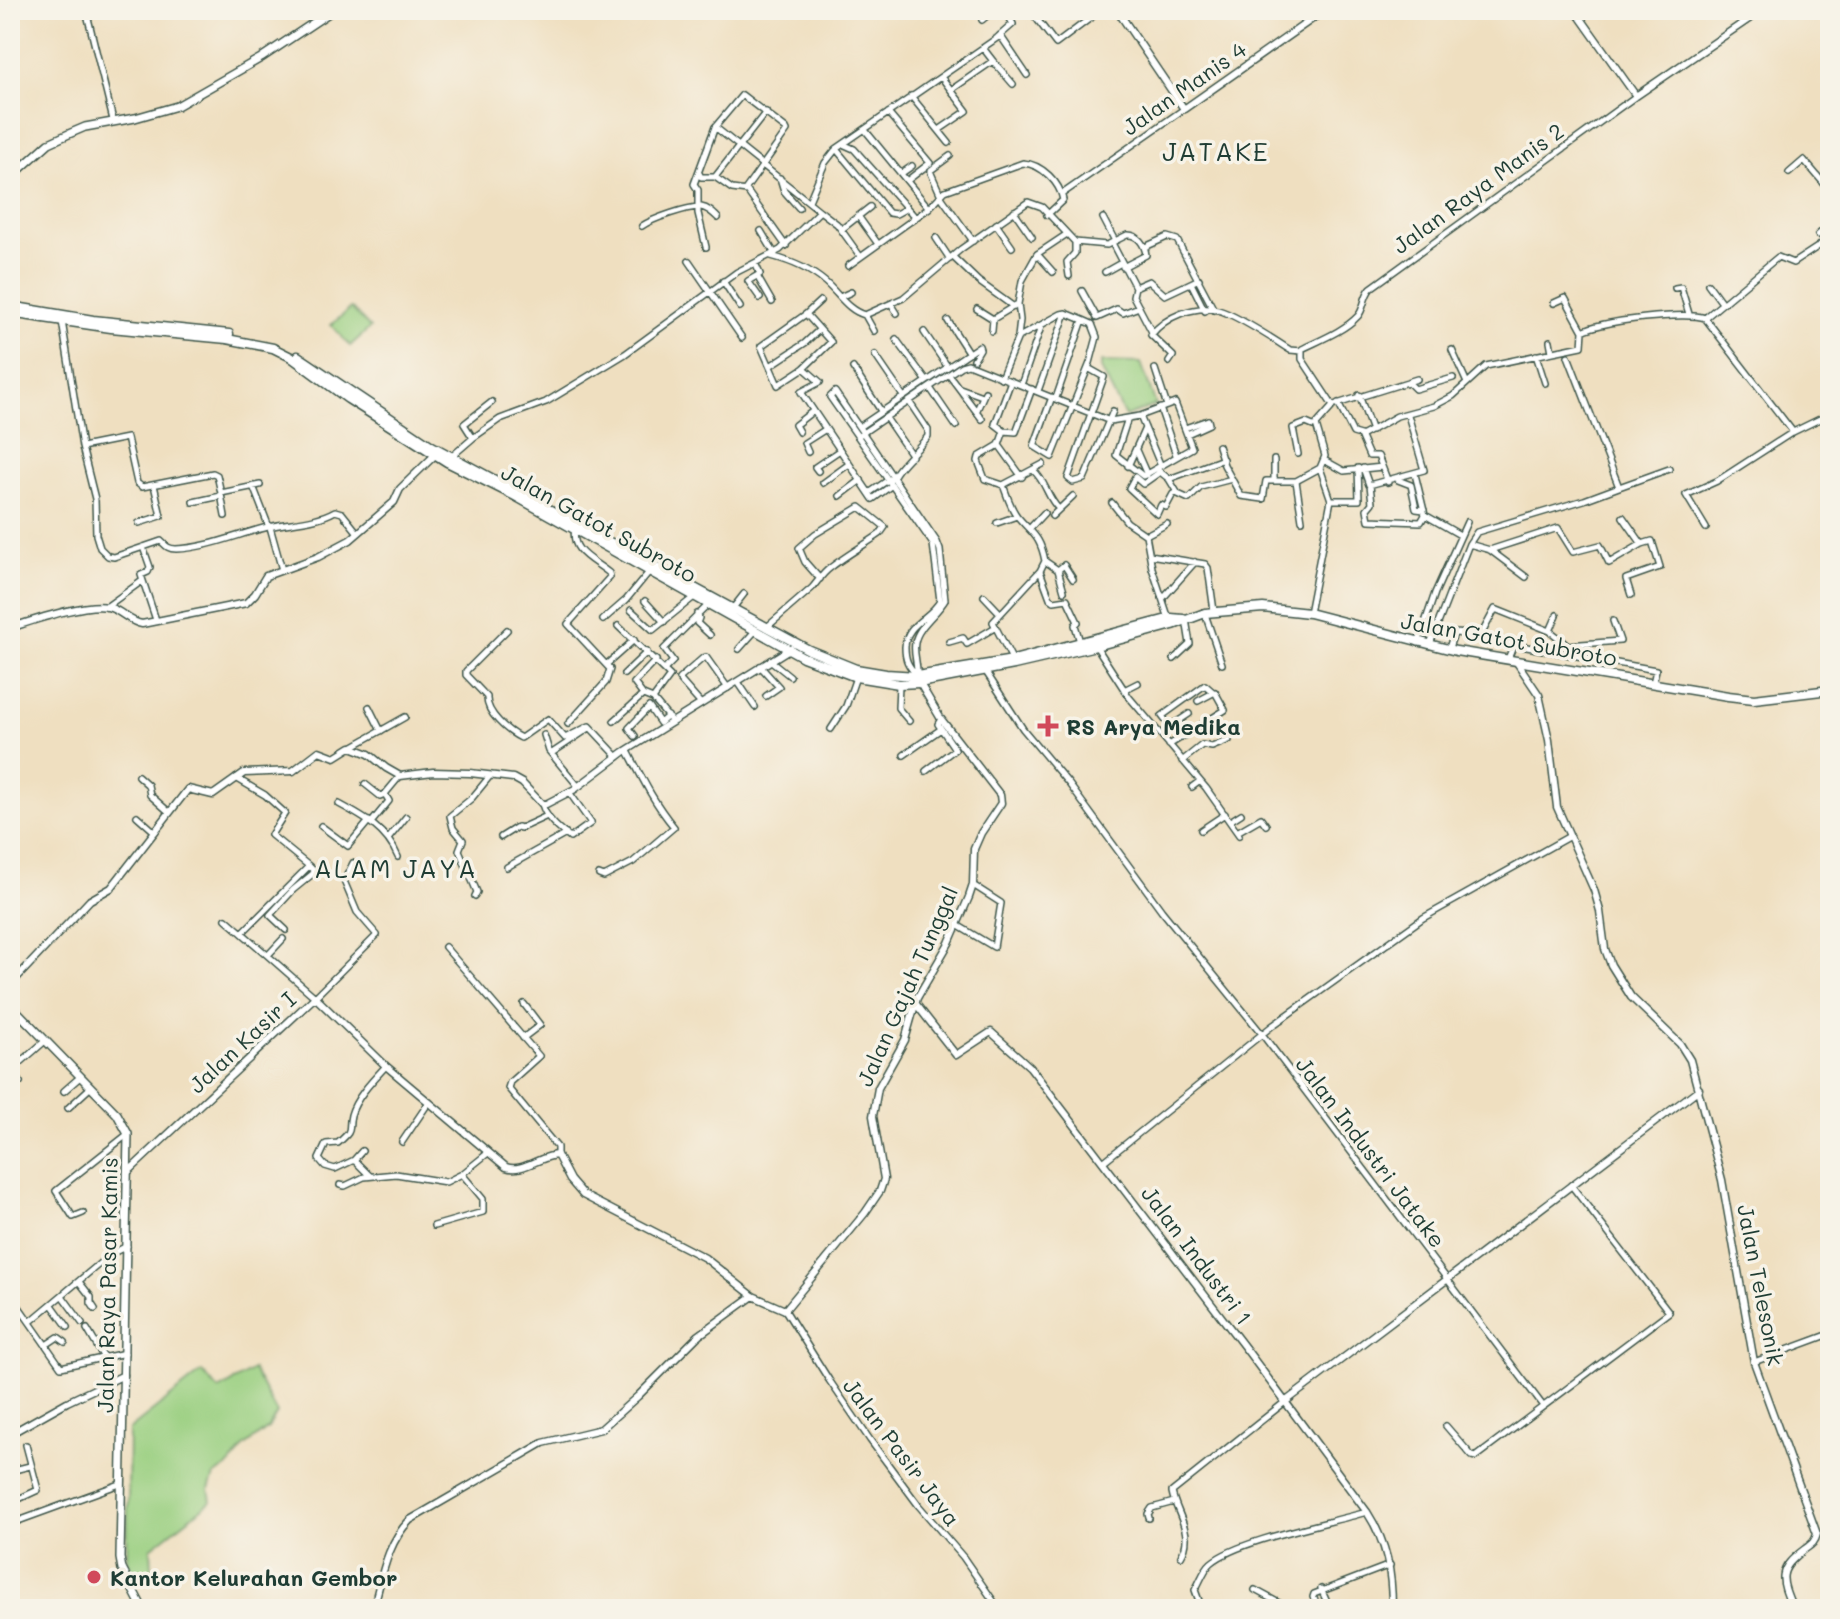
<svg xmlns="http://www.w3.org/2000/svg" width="1840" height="1619" viewBox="0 0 1840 1619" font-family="Mali,sans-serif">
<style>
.green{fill:#9acf80;stroke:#5c865a;stroke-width:2}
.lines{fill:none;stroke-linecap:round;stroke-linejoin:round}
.minor-casing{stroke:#3e5549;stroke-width:8}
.tertiary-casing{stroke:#3e5549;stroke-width:9}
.secondary-casing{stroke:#3e5549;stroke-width:10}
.trunk-casing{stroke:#3e5549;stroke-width:11}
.minor{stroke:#fff;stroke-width:5}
.tertiary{stroke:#fff;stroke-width:6}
.secondary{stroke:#fff;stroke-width:7}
.trunk{stroke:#fff;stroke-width:8}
.poi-dot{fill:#d1495b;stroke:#f7f3e8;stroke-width:3}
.labels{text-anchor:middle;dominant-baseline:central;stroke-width:7;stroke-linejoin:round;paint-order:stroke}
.street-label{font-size:22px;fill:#1f3d34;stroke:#f7f3e8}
.poi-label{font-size:22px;font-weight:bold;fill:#1f3d34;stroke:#f7f3e8;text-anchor:start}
.quarter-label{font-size:26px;letter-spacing:2px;fill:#1f3d34;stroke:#f7f3e8}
</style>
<rect width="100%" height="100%" fill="#f7f3e8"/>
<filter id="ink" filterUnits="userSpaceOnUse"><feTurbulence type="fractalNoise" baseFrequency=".0125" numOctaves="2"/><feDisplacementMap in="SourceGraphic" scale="16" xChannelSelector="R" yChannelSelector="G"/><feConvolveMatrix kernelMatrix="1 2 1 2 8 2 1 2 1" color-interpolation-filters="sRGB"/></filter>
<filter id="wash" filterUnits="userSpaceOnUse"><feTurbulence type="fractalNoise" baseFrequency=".006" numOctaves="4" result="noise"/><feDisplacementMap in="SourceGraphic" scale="32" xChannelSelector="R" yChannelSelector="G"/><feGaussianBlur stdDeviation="1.8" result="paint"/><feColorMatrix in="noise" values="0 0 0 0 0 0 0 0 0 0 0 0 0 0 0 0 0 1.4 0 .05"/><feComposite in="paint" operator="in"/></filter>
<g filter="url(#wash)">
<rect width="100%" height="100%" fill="#efdfc0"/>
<!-- green -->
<path class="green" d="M351 308 370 328 350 346 331 325Z
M1101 362 1141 363 1156 405 1125 417 1101 369Z
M253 1370 277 1413 268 1428 244 1447 230 1465 214 1476 209 1489 211 1501 151 1548 152 1568 157 1574 137 1584 127 1558 129 1430 202 1372 219 1390Z"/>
</g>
<g filter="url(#ink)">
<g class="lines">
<defs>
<path id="minor" d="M86 10 113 120
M1030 10 1056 44 1101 10
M1034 15 1040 10
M982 20 994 10
M1000 35 1027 75
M993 61 1013 84
M942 78 951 90 993 61 983 48
M911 96 949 143
M888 113 930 163 908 180
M715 127 742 95 786 129 787 131 745 190
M865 130 929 208
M939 130 967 111 951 90
M845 145 854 149 915 217
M836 149 889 213 896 214 907 208
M950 156 931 170V173L942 198 973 241
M699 173 701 177H715L732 189 747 191 786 246
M902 173 912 166
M1789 173 1804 160 1826 186 1830 183
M715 177 766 112
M780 178 784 191 799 208
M1062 194 1184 109
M809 201 825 163 836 149 997 38 1013 24 1005 10
M820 211 837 224 860 256
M1014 211 1032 237
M858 216 878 244
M1103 218 1115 241
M996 224 1012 247
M642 226C652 219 689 206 701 207 708 208 713 213 718 218
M842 229 870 207
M761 231 775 254
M1818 235 1830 224
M936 238 950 259
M1112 243 1135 287
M1145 247 1167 237 1177 240 1214 310
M1037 254 1053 272
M771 256C790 261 810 269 825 282 838 293 848 311 865 315L903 298 961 249 1028 202 1042 207 1075 242 1107 245 1127 235C1138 234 1145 245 1146 255L1123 267
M953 257 978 281 1014 307
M689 261 742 338
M755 263 760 274 748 281 760 298
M848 266 929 208 945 191 1023 163C1042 164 1060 183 1063 200L1047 215
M1105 272 1121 263
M757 276 772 302
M1069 276 1067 262 1075 253V242
M723 281 740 307
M1191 283 1205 311
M1708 284 1722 303
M1675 288 1681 287 1689 314
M1082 291 1097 318 1117 309 1123 313 1139 307
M840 297 851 292
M892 305 897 313
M977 309 993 319
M806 314 831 342 804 368 778 385 761 346Z
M806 314 820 301
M865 315 874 331
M1705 318 1778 257 1793 263 1819 246 1830 235
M62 321 82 447 95 499 96 535 100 548 108 556 114 557 161 541C166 546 168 549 176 549 208 548 238 534 268 527 290 522 316 522 335 511L342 513 358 533
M948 321 968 352
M992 331 993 319 1016 305
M1583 331C1599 321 1688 311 1705 318L1793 432
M924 332 947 366
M1152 332 1133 296 1135 287 1149 281 1165 295 1199 279
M1019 337 1061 314 1066 313 1083 320
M896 339 926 380
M1550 341 1552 352
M1452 350 1467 383
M875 355 903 396
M1536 355 1545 383
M1169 362 1173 356 1151 335C1166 316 1194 305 1218 310 1237 315 1273 339 1290 350L1302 351
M770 366 805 343 819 330
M804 368 820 382 801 392 873 499 892 485
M853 368 881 411
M1088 368 1104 377 1068 478 1073 482 1084 479 1113 411
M1155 369 1167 406
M949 375 982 419
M1001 378 1018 337 1020 320 1018 304 1022 281 1037 254 1067 234
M1011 381 995 424 1004 431 1016 432 1032 389
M1408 382 1415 389 1453 378
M1021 385 1041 327
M930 388 956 426
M960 388 982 396
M1038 391 1066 313
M835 392 937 542 940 550 945 600C937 614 917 627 915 643 913 654 918 664 917 675 908 666 905 660 905 647 906 623 930 619 940 601L933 544 830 397Z
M1359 395 1372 431
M1052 397 1034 446 1052 457 1090 363 1097 337 1092 324 1083 320 1056 398
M1338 403 1353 433 1360 435 1369 456H1378L1388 482
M1337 404 1417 379
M1160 408 1176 455
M977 410 985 392
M886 418 912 456
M1128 418 1116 455 1143 476 1192 448 1175 403 1140 416
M1316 425 1333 406 1302 359V349C1320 340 1344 331 1358 316 1365 308 1363 297 1371 288L1636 96
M859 427 979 346 980 349 974 359
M1185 428 1208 420
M1004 431 999 445 979 457 978 461 985 479 1003 485C1007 495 1010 507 1017 516 1032 534 1040 535 1045 561L1040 571 993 622 1013 661
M799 432 795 425 813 411
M861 434 961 366 968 364 1110 421 1140 416 1160 464
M1187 434 1209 424 1208 420
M1361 436 1397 416 1434 406 1453 396 1486 366 1582 346 1583 331 1565 298 1554 303
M473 438 464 424 492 402
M999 445 1022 477
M1218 446 1224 465 1241 496 1263 499 1266 481H1296L1320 468
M82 447 127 438 137 483 142 487 213 473 217 475 221 493 260 485
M1136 450 1147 475
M808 452 804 443 826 429
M1298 454 1293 428 1306 423 1313 426 1316 425
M451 457 473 438 500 419 546 402 625 354 737 272 780 250 820 211 715 127 694 184 698 190V213L706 247
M1274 460V481
M1324 460 1344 471 1382 467
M1128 466 1145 428
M1363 468 1369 485 1424 470 1408 415
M1033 470C1046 481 1047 498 1059 509
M818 471 815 467 840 450
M1159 471 1169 479 1223 459
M1160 472 1143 484 1135 477 1129 488 1157 514 1161 505 1166 507 1173 494 1177 493
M1169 479 1178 494 1189 499 1201 487 1232 479
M1398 480 1411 485 1416 509 1424 510
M1296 481 1302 520
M823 483 849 464
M1003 485 1043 464
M1370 485 1372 503 1367 509 1369 520 1421 522 1425 515 1415 474
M253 486 269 527
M1619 487 1669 469
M869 493 894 476C898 466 920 448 928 436V430L910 403
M221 494 225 516
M840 496 861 480
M1331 500H1359L1358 468
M193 502 221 496
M1112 503 1127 522 1146 535
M1425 515 1460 535
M1052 516 1073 496
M139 523 161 516 154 485
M997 523 1017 516
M1167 524 1146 535 1152 568 1169 619
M270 527 282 570
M1031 527 1044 513
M1706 528 1686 495 1717 481 1793 432 1830 414
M1469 544 1490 550 1526 577
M143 547 150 567 148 572 141 575 156 620
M1490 550 1558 528 1573 552 1600 545 1609 563 1642 544 1623 517
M1150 555 1205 564 1208 568 1214 611
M1045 561 1058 570 1064 591
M1058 570 1064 565 1073 579
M1040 571 1050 598 1054 601 1067 599 1078 622 1075 625 1080 642
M1631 595 1626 579 1660 567 1652 541 1642 544
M984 596 1000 613
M1163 598 1195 562
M645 601 664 622
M106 607 142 581
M733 608 744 594
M631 610 653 630 694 597
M1309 613 1331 500 1320 468 1325 456 1316 425
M697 614 699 618 697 623 710 635
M1205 614 1222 664
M603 620 626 600 649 572
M618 626 670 676 653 699
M767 627 812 588C818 581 823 573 830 568 845 556 863 546 880 534L885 527 860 507 815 534 799 548 805 562 820 579
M507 630 466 671V675L487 697C486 713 507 731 521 738L548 719 565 738 589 726 618 757
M1550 631 1557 615
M1481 635 1495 609 1550 631 1568 645 1620 641 1613 621
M949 642 963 638 967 644 994 628
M1418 643 1435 593 1467 522
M1430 644 1469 544 1477 532 1584 500 1619 487 1568 356
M1096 646 1129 697 1206 788 1239 835
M1449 648 1454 633 1481 635 1521 646 1656 670 1653 683
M739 649 755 631
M1174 659 1190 644 1186 619
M1508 659 1514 644
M770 660 790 676
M607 664 634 640
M760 666 779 687 766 696
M665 669 673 661 664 649 708 605
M984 669 1023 729 1069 784 1162 911 1262 1034 1543 1406
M624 674 647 652
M738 682 755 707
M899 685 898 708 909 721
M1124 690 1138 683
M643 695 634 683 656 660
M701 704 679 679 703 658 706 657 728 688
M369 707 381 731
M614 721 643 695 653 699 672 722
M1177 722 1169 725 1162 716 1205 685 1213 692
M568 724 606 682 610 669 568 624 610 577 609 573C592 559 570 552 575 528
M831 729 846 706 856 677
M544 735 549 751 578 786
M635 736 629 728 649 707 660 723 668 716
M1180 737 1177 722 1189 714
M1169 745 1225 710 1215 692 1198 701
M352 747 405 717
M552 753 588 729
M904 755 941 729
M1182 761 1202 745 1212 747 1229 740
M926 771 955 749 938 724 941 719
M138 776 148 785 150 795 169 812
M236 778 265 795 285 813 271 835 309 866 242 933
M365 784 380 796 385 794
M1192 787 1200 781
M385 794 400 776
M339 804C365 818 387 830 398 857
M542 804C546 819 559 829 570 838L591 823 569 792
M137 816 155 832
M1230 821 1241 814
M371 823 389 801 385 794
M321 826 348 846 369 821
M1201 830 1225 814
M1237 832 1261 818 1266 825
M501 837 517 827 521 828 547 816
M389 838 406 817
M507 867 566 834
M599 875 604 877 633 862 674 827C654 803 642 778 628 751
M475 896 477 892 459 850 463 840 453 828 450 816 472 798 490 776
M226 919 315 997 377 935 357 912 344 881 353 863
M957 925 994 947 1001 903 973 885
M286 930 270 915 293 890 315 872 309 866
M445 947 539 1056 510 1082 508 1088 557 1147V1155
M269 954 283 939
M523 1038 540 1025 524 1004
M10 1088 20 1082 12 1070 45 1041
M64 1091 80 1077
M68 1108 91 1087
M10 1122 12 1126 10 1128
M402 1142 429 1102
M362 1151 354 1160 370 1176
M354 1160 335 1169 325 1166 319 1159 326 1144 338 1143C355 1128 347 1132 351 1115 356 1097 374 1079 386 1066
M1103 1162 1272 1026 1423 918 1568 837
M340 1185 345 1186 364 1177 396 1174 446 1182 462 1174 488 1153
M83 1213 73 1217 56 1191 128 1134
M434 1226 483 1212V1199L462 1174
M80 1283 91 1297V1303L95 1309
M10 1294 61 1367 125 1353
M63 1297 82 1323
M52 1305 68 1327
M785 1310 829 1380 870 1440 919 1506 963 1557 999 1609
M30 1322 111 1254 127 1246
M87 1329 104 1358
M46 1345 58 1337 65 1342
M1754 1362 1830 1334
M1446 1426 1472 1456 1476 1457 1669 1312 1571 1185
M10 1471 30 1466
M10 1503 38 1490 26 1445
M1149 1518 1148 1514 1152 1508 1174 1502
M10 1524 120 1484
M1181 1556C1195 1533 1176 1514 1172 1492L1285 1402
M1321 1589 1330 1609
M1255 1590 1290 1609
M1202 1609 1195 1590C1200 1582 1204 1569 1211 1563 1238 1540 1329 1523 1367 1512
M1268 1609V1605L1273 1601
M1320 1609 1313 1597 1314 1594 1390 1565"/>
<path id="tertiary" d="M1117 10 1184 109 1325 10
M1575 10 1636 96 1762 10
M10 628C32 621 86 602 108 607 121 610 129 622 142 624L246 603 255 594 266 576 318 557 350 540 394 502 400 489 437 453
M1516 661 1539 695 1549 740 1557 807 1594 890 1600 911 1605 949 1611 965 1631 997 1680 1044 1690 1060 1722 1180 1754 1362 1817 1534C1815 1542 1812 1544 1805 1549 1777 1570 1780 1578 1793 1609
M10 985 90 900 111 888 188 789 213 795 244 773 293 771 319 751 335 757 351 747 369 754 386 768 400 776 433 772 470 773 513 778 522 783 542 804H546L575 789 624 752 791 648
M916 1004 956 1055 991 1032 1030 1067 1249 1353 1367 1512C1387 1543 1392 1572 1392 1609
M129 1171 315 997 386 1066 506 1167C522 1173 540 1156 557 1155L570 1180 583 1195 705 1258 753 1296 785 1310 865 1213 880 1191 884 1179 873 1116 878 1088 905 1040 917 998 949 943 969 897 973 885 974 849 981 833 1001 803 1000 795 941 719 919 682
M1285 1402 1699 1089
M10 1434 67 1402 124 1375
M373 1609C382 1578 386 1544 410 1520L543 1443 601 1429 638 1396 698 1336 753 1296"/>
<path id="secondary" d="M10 178 49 143 71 133 85 127 135 118 177 106 261 58 333 10
M10 1004 117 1114 128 1134 120 1558 122 1569 143 1609"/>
<path id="trunk" d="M10 306 93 320 229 334
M10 313 111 328 227 339 273 348 291 357 348 399 447 462 515 496 803 657 856 677 899 684 919 683 1014 665 1096 646 1173 625 1205 613 1263 608 1309 613 1456 651 1728 696 1754 699 1830 690
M298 356 432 446 809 650 856 669 886 674 917 676 1013 660 1171 618 1183 619"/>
</defs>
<!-- minor casing -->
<use href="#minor" class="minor-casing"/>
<!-- tertiary casing -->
<use href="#tertiary" class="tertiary-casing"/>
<!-- secondary casing -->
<use href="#secondary" class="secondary-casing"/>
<!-- trunk casing -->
<use href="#trunk" class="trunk-casing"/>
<!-- minor -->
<use href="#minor" class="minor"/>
<!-- tertiary -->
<use href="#tertiary" class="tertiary"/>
<!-- secondary -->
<use href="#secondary" class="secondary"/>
<!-- trunk -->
<use href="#trunk" class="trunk"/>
</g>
</g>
<!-- markers -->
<g class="poi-dot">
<path d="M1044 714h8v8h8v8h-8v8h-8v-8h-8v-8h8z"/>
<circle cx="94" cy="1577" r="8"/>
</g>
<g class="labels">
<!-- street labels -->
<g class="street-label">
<text transform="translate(1184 88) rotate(-35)">Jalan Manis 4</text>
<text transform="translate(1478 188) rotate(-36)">Jalan Raya Manis 2</text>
<text transform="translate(599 523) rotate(29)">Jalan Gatot Subroto</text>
<text transform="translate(1509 639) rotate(10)">Jalan Gatot Subroto</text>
<text transform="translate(907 986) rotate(-66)">Jalan Gajah Tunggal</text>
<text transform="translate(242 1042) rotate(-43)">Jalan Kasir I</text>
<text transform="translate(1371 1152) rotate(53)">Jalan Industri Jatake</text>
<text transform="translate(1197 1255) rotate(53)">Jalan Industri 1</text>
<text transform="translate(107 1285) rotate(-89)">Jalan Raya Pasar Kamis</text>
<text transform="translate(1761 1285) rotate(79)">Jalan Telesonik</text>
<text transform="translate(902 1452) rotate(53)">Jalan Pasir Jaya</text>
</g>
<!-- poi labels -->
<g class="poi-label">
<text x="1066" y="726">RS Arya Medika</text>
<text x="110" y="1577">Kantor Kelurahan Gembor</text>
</g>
<!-- quarter labels -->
<g class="quarter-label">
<text x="1216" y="151">JATAKE</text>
<text x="396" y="868">ALAM JAYA</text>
</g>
</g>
<!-- margin -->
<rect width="1840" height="1619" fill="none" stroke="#f7f3e8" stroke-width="40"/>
</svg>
